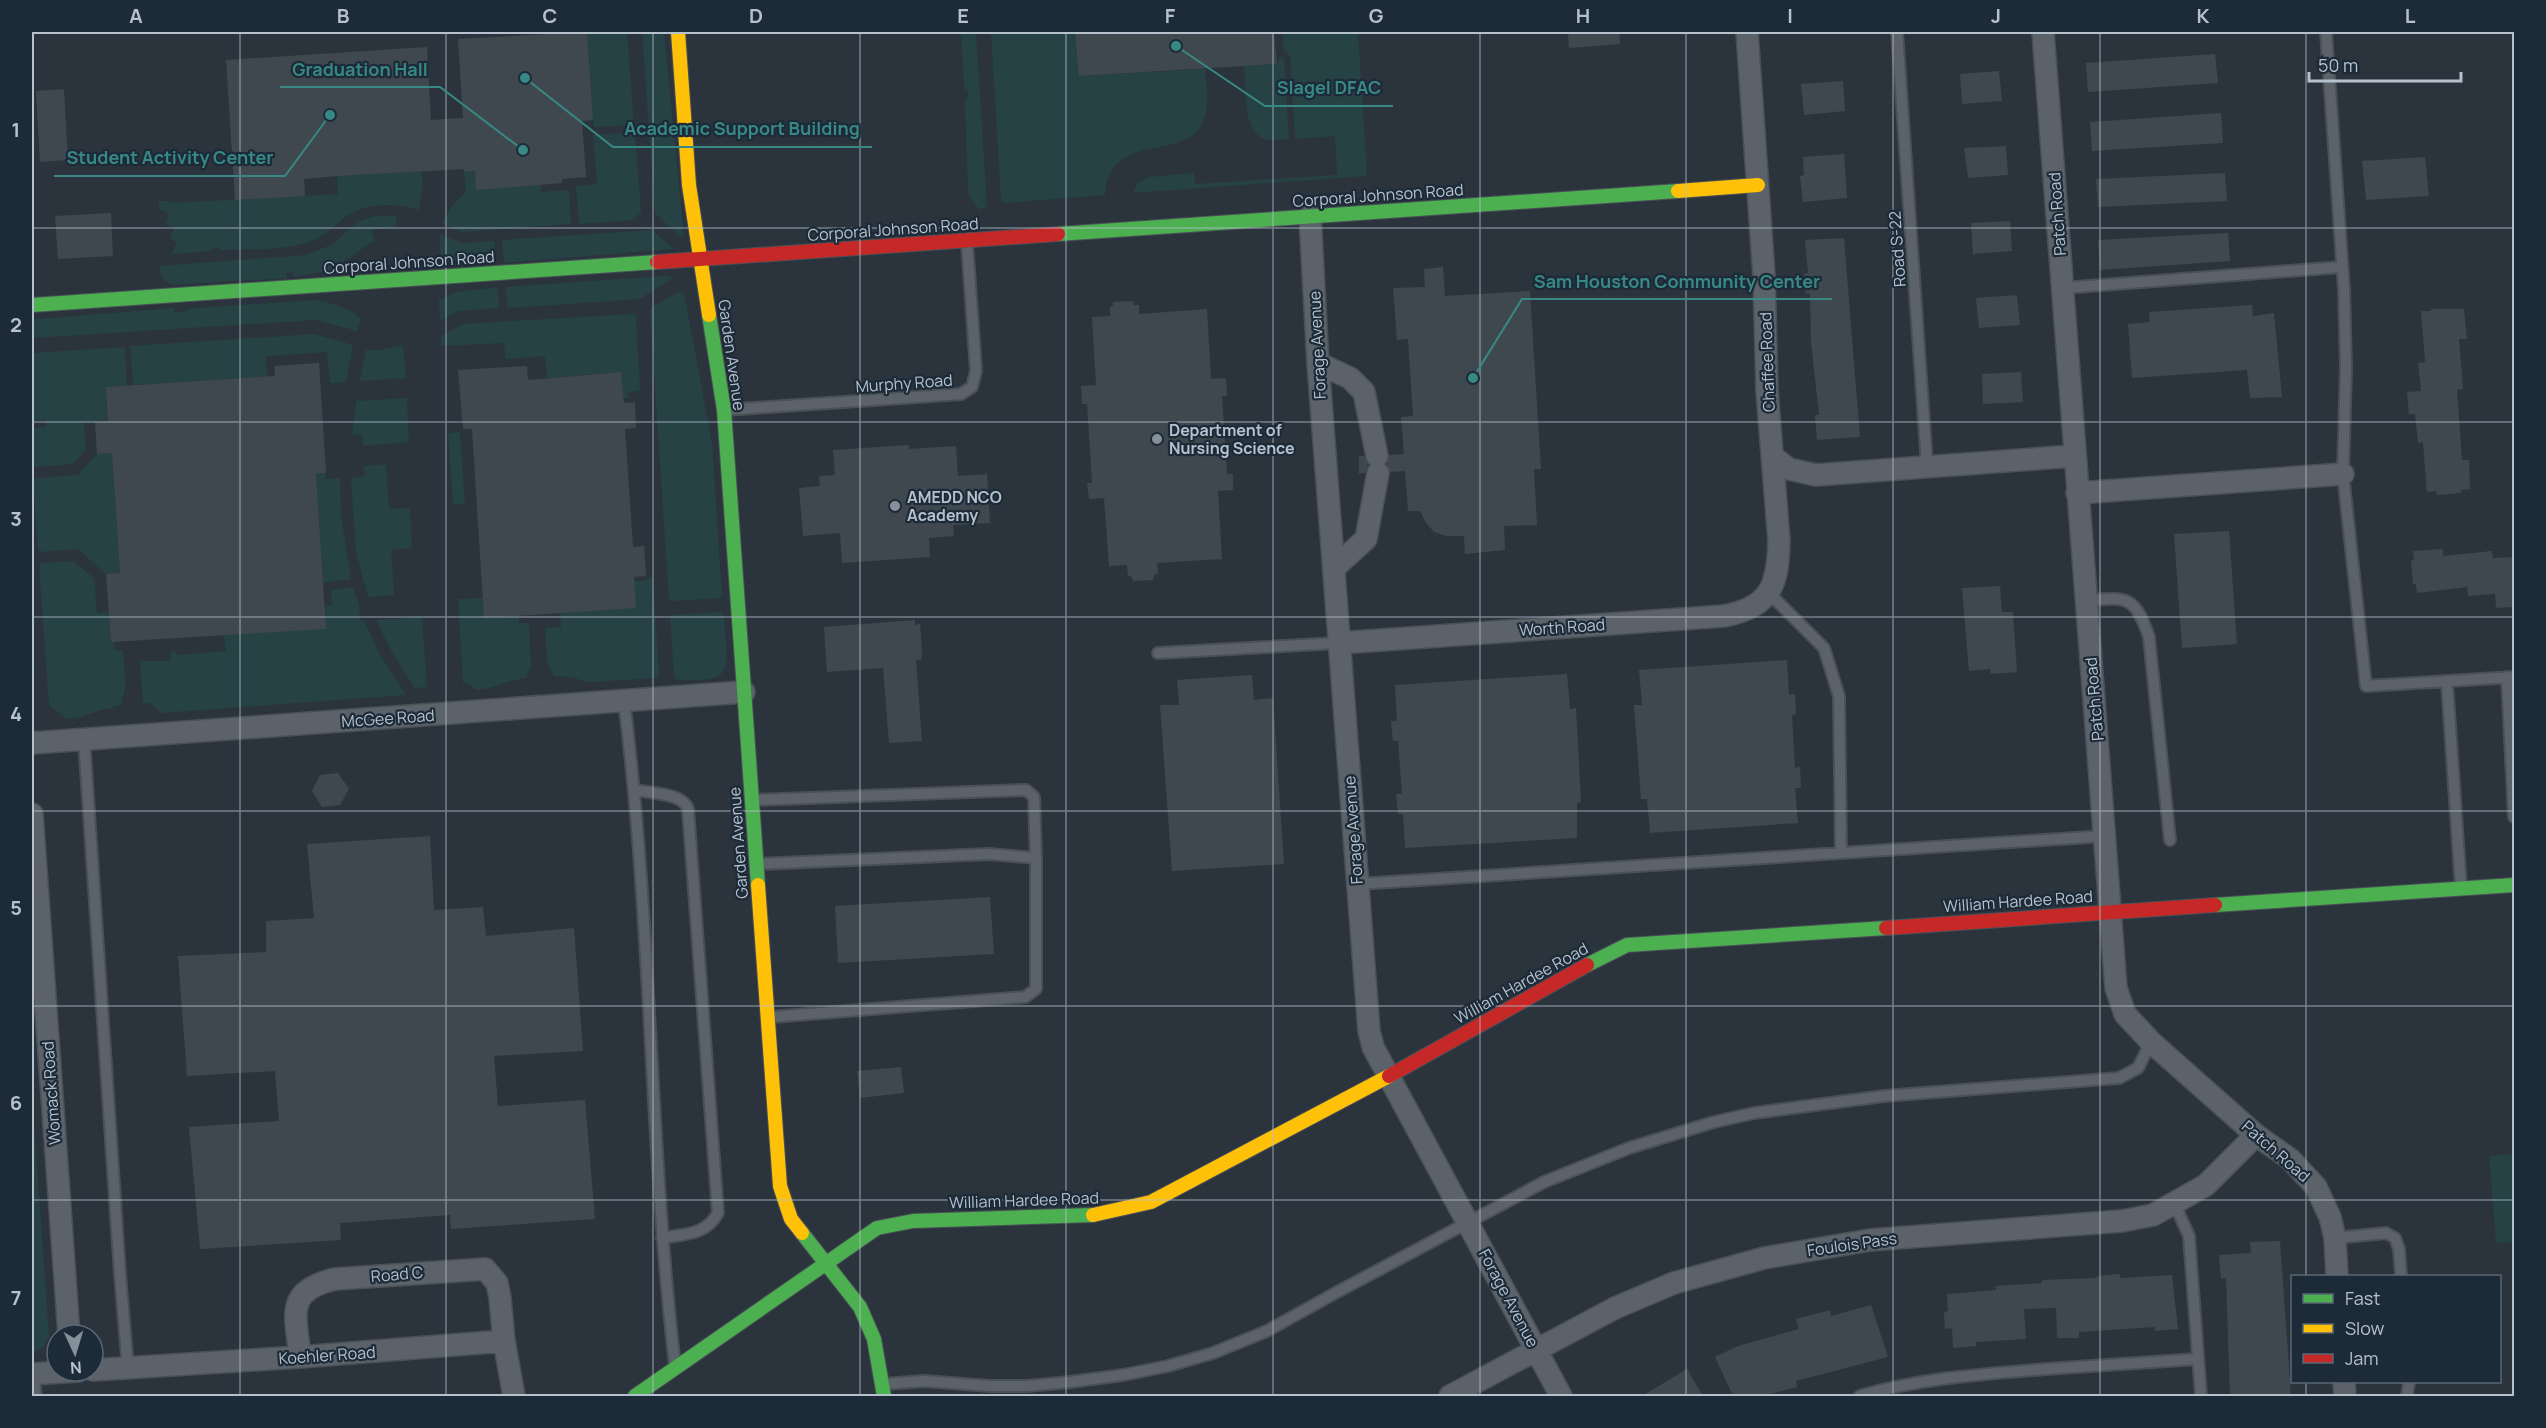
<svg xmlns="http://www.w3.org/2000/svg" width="2546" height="1428" viewBox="0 0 2546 1428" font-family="Manrope,sans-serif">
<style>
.green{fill:#264244}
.building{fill:#40484f}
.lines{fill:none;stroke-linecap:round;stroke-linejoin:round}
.lane-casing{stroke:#495056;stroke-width:14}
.street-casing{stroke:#495056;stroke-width:24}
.fast-casing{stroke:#495056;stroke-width:16}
.slow-casing{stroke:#495056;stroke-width:16}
.jam-casing{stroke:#495056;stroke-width:16}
.lane{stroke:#5c6269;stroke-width:10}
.street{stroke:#5c6269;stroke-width:21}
.fast{stroke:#4caf50;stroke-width:14}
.slow{stroke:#ffc107;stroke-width:14}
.jam{stroke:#c62828;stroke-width:14}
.grid{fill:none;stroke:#b5c1cd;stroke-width:1.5;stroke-opacity:0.55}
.poi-dot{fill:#85909a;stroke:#1d2b39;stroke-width:2}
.labels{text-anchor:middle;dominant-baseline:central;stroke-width:4.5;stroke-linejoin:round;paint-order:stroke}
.street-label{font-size:16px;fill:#b5c1cd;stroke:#1d2b39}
.poi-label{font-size:16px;font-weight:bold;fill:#b5c1cd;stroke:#1d2b39;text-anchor:start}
.leader{fill:none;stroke:#388986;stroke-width:2}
.callout-dot{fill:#388986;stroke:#1d2b39;stroke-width:2}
.callout-label{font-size:18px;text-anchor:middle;font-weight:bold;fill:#388986;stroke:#1d2b39;stroke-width:4.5;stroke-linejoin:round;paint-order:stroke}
.neatline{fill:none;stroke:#b5c1cd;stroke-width:2}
.grid-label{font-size:20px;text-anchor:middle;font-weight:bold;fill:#b5c1cd}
</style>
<rect width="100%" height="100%" fill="#2b343c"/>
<!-- green -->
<path class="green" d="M587 32H627L634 125 594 127Z
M642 32H664L684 236 680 237 655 213Z
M961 32H976L987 206 980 210 972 201 968 191 965 103 969 92 964 87Z
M991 32H1075L1080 76 1205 69C1206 81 1208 94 1207 106 1200 172 1110 122 1105 195L1005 203 1001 200Z
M1282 32H1358L1367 173 1365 176 1133 193 1138 183 1149 177 1194 173 1195 184 1337 175 1335 136 1295 139 1290 56 1284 51Z
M1280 56 1284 59 1289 139C1282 139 1272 142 1265 139 1242 133 1246 86 1244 66L1277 64Z
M635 132 641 212 634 220 579 224 576 186 597 184 593 135Z
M420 171 423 182 419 210C397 203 367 202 347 216 334 225 325 237 309 242 283 251 249 249 221 250L218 248H213L211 251 172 254 177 242 170 239 174 228 166 224 169 213 159 209V201H169L170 203 338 194 337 176Z
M464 171H475L541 185V192L569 190 571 224 462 232 442 224 451 207 466 192Z
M376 216H397L395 227 371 230 375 240 330 271 293 277 292 271 287 272V278L171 285C163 279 160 276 159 266L306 255 331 245 359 221Z
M652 230 673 249 504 263 502 240Z
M440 235 463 243 494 241 496 263 442 261 440 252Z
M663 276 674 277 640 299 507 308 506 287Z
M498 287 499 308 458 311 440 321 439 300 456 292Z
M680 291 682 294 684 292 712 443 722 596 720 598 672 601 669 599 650 312 652 307Z
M316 300C332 303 349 307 361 319L357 331 316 320 32 338V320L38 319 174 308 175 312H185V310L196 308Z
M633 314 636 316 640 390 627 393 629 398H623L620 372 547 378 545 356 506 359 504 343 441 346V336L463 324Z
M314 334 353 345 346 382 330 383 327 352 266 356 267 377 133 385 130 346Z
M403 345 406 378 360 381 366 350H381Z
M125 347 127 386 106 387 108 421 84 423 86 450 73 464 36 467 32 465V428L47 427 46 420 32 421V353Z
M407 398 409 442 363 446 362 434 352 435 356 401Z
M460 432 465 504 453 505 448 433Z
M112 453 120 573 106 574 78 549 42 552 38 549 33 482 35 478 78 475 97 454Z
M386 464 389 509 410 508 412 548 391 550 394 595 368 597 356 552 351 478 365 476 364 466Z
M326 473 325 479 340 478 341 515 351 579 323 583 316 474Z
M73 561 94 578 97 613 109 612 111 642H114V650H123L126 686 121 705 113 706V708C97 709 85 718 67 719L49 705 39 566 41 563Z
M650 576 653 579 659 675 657 678 589 682 570 677 554 676 547 662 545 628 561 627 560 613 634 581 647 580Z
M353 587 359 605 360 620H364L380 655 406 695 161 713 150 703 143 704 140 661H171V652L176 651 177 655 226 651 224 635 332 605 331 590Z
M483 598 485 618 518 616 519 623H529L531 666 526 678C510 679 494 689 476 690L469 683H463L458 599Z
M720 612 723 614C724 627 732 666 720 675 710 682 689 679 677 680L674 677 670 618 672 615Z
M422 617 427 687 415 688 393 654 376 620Z
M32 1096 49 1336 44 1347 32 1353Z
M2514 1154V1242L2496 1243 2489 1156Z"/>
<!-- building -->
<path class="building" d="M587 32 593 120 582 121 586 177 562 179V183L476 190 475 171H464V169L337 176 304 179 305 196 235 200 226 60 427 47 431 120 463 118 458 39Z
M1075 32H1274L1277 64 1079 76Z
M1568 32H1619L1620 44 1569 48Z
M2215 54 2218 83 2088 92 2086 63Z
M1999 71 2002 101 1962 104 1960 74Z
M1843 81 1845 111 1804 115 1801 84Z
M64 89 68 160 40 162 36 91Z
M2221 113 2223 143 2092 151 2090 122Z
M2006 146 2008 175 1968 178 1964 148Z
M1844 154 1847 198 1803 202 1800 176 1804 175 1803 157Z
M2425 157 2429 196 2366 200 2362 161Z
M2225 173 2227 201 2098 207 2096 179Z
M111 213 113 256 58 259 55 216Z
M2010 221 2012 251 1973 254 1971 223Z
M2228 233 2230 261 2100 270 2098 240Z
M1844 238 1860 437 1817 440 1815 415H1819L1811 342 1810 293 1806 294 1804 274 1808 273 1805 240Z
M1443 267 1445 296 1530 291 1541 469H1534L1537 525 1504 526 1505 550 1465 554 1464 536H1446L1434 532 1426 523 1420 511H1408L1405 471 1390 472 1387 464 1389 455 1404 454 1401 417 1413 416 1408 339 1397 340 1393 288 1425 287 1424 269Z
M2017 295 2020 325 1979 328 1976 298Z
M1133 301 1134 305H1139V314L1207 309 1211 379 1226 378 1227 396H1222L1227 474H1233V490L1218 491 1222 559 1157 563 1158 574H1155L1153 580 1133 581 1131 576H1128L1127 565 1109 566 1104 498 1089 499 1087 483H1092L1087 404H1082L1081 386 1096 385 1092 317 1110 316V307L1113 306V302Z
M2252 305 2253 316 2274 313 2282 397 2250 398 2247 370 2132 378 2128 324 2150 322 2149 312Z
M2431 309H2464L2467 339H2459L2463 389 2457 390 2462 460H2469L2470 489 2461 490V493L2437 495 2436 491 2427 492 2423 442 2418 443 2415 414H2409L2407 392 2421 391 2418 363 2425 362 2421 311H2431Z
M319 363 326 473 316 474 326 629 111 642 106 574 120 573 112 453 97 454 95 422 108 421 106 387 275 376 274 366Z
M527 366 528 380 621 372 624 403 635 402 636 428 625 429 633 547 644 546 646 576 634 577 636 608 484 618 472 429H463L458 370Z
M2021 372 2023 402 1983 404 1982 374Z
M909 445V449L956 446 958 476 987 474 990 523 953 525 954 536 929 538 930 557 842 563 840 533 803 536 799 488 820 486 819 476 835 475 833 450Z
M1359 456H1364L1368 465 1365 473 1359 474Z
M2229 531 2237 644 2182 648 2174 534Z
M2443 549V556L2492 551 2493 558 2514 557V607L2496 608 2495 594 2468 596 2467 587 2417 593 2416 584H2413L2411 561 2414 560 2413 551Z
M2000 586 2002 612H2013L2017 672 1991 674 1990 669 1969 671 1962 588Z
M915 620V625L920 624 922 650 921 660H916L922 741 889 743 883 668 827 672 824 627Z
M1787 660 1789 695 1795 694 1796 714 1792 715 1795 768 1800 767 1801 788H1795L1798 823 1650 833 1647 799H1641L1634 705H1642L1639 670Z
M1567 674 1570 709 1576 708 1581 802 1577 803V838L1405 848 1403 814H1398L1396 794H1402L1398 741H1393L1391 721H1397L1395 685Z
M1252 675 1254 700 1273 698 1284 864 1172 871 1160 705H1179L1177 680Z
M338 773 349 789 340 805 322 807 312 791 320 775Z
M430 836 434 910 483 907 486 936 574 928 583 1051 494 1056 498 1106 585 1100 595 1219 451 1229 450 1215 340 1223 341 1240 200 1249 189 1127 279 1121 275 1071 187 1076 178 956 266 952V921L314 918 307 844Z
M990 897 994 954 838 963 835 906Z
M901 1067 904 1093 860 1098 857 1071Z
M2280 1241 2291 1396H2230L2226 1278 2221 1279 2219 1255 2251 1253 2250 1242Z
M2120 1274V1278L2172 1275 2178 1329 2155 1331V1327L2079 1332V1338H2057L2056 1308 2024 1309 2026 1339 1976 1342V1346L1953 1348 1952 1328 1945 1329 1944 1312 1948 1311 1947 1294 1996 1290V1286L2042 1283V1280L2097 1278V1276Z
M1871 1305 1888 1357 1796 1381 1797 1387 1763 1396H1733L1715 1357 1738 1346 1799 1329 1796 1319 1830 1310 1831 1316Z
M1687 1369 1703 1396H1642Z"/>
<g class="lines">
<defs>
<path id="lane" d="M1897 32 1927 465
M2326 32 2344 289 2346 367 2343 474 2366 686 2514 677
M2062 288 2342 267
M724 410 961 394 972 387 976 371 967 242
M1768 592 1824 648 1839 696 1841 853
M2086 601C2127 596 2135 596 2149 637L2170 840
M1158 653 1339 643
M2507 677 2514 817
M2447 682 2461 888
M624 701C652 921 649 1144 675 1365
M84 739 120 1274 128 1368
M635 790C650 793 683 793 688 809L718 1213C706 1235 685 1234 662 1238
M753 800 1026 790 1034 797 1036 858
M759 864 989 854 1036 858V989L1025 997 771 1017
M1358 884 2105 836
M2175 1205 2189 1236 2201 1396
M2335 1238 2386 1233 2395 1238 2399 1249 2401 1276
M33 1374 36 1396
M885 1384 924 1381 990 1386H1027L1070 1382 1123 1375 1168 1366 1213 1353 1267 1331 1339 1291 1544 1182 1629 1148 1714 1122 1754 1113 1884 1096 2119 1078 2138 1068 2151 1042
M1860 1396C1920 1378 1984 1374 2046 1369 2097 1366 2147 1362 2198 1359
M2407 1396 2409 1382"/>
<path id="street" d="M2043 32 2116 988 2125 1014 2151 1042 2256 1135 2290 1159 2316 1187 2330 1217 2335 1238 2337 1276
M1310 216 1318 363 1369 1031 1373 1047 1561 1396
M1318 363 1350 378 1364 392 1377 456
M1773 457 1789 469 1816 475 2074 456
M2077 493 2343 474
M1334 568 1366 539 1378 473
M1339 643 1724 616C1771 607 1778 585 1779 541L1767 391 1764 276 1747 32
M32 743 744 692
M32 814 69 1335
M300 1357C296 1315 284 1291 335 1279L485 1269 497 1283 500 1298 504 1341 514 1396
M93 1370 300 1357 504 1341
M32 1374 78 1371
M2344 1382 2345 1396
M1450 1396 1615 1308 1674 1283 1764 1258 1870 1240 2122 1221 2153 1215 2206 1185 2256 1135"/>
<path id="fast" d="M1058 234 1678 191
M32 305 657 262
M709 315 724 410 758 885
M2215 905 2514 885
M1587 965 1627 945 1886 928
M802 1233 860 1307 874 1339 884 1396
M635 1396 877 1228 913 1221 1093 1215"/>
<path id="slow" d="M678 32 689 185 709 315
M1678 191 1758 185
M758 885 780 1186 791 1219 802 1233
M1093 1215 1151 1202 1389 1076"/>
<path id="jam" d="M657 262 1058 234
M1886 928 2215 905
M1389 1076 1587 965"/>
</defs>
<!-- lane casing -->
<use href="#lane" class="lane-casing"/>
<!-- street casing -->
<use href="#street" class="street-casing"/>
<!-- fast casing -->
<use href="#fast" class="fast-casing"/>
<!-- slow casing -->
<use href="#slow" class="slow-casing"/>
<!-- jam casing -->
<use href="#jam" class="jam-casing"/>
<!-- lane -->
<use href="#lane" class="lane"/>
<!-- street -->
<use href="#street" class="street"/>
<!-- fast -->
<use href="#fast" class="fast"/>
<!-- slow -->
<use href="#slow" class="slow"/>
<!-- jam -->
<use href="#jam" class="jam"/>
</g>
<!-- grid -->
<path class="grid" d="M240 32V1396M446 32V1396M653 32V1396M860 32V1396M1066 32V1396M1273 32V1396M1480 32V1396M1686 32V1396M1893 32V1396M2100 32V1396M2306 32V1276M32 228H2514M32 422H2514M32 617H2514M32 811H2514M32 1006H2514M32 1200H2514M2306 1382V1396"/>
<!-- markers -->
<g class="poi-dot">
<circle cx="1157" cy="439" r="6"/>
<circle cx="895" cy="506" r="6"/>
</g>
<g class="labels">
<!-- street labels -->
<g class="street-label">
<text transform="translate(1378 195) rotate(-4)">Corporal Johnson Road</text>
<text transform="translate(2057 214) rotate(-94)">Patch Road</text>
<text transform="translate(893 229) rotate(-4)">Corporal Johnson Road</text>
<text transform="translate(1897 249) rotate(-94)">Road S-22</text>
<text transform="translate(409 262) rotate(-4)">Corporal Johnson Road</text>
<text transform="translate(1317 345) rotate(-93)">Forage Avenue</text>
<text transform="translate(732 355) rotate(82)">Garden Avenue</text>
<text transform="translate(1767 362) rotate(-92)">Chaffee Road</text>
<text transform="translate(904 383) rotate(-4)">Murphy Road</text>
<text transform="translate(1562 627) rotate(-4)">Worth Road</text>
<text transform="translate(2094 699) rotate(-95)">Patch Road</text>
<text transform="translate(388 718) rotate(-4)">McGee Road</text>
<text transform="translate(1353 830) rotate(-94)">Forage Avenue</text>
<text transform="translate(738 843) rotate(-94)">Garden Avenue</text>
<text transform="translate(2018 901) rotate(-4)">William Hardee Road</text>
<text transform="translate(1521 983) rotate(-29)">William Hardee Road</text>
<text transform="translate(51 1093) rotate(-94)">Womack Road</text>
<text transform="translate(2276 1151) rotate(41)">Patch Road</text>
<text transform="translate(1024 1200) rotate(-2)">William Hardee Road</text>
<text transform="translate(1852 1244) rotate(-8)">Foulois Pass</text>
<text transform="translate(397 1274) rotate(-5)">Road C</text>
<text transform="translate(1509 1298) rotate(62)">Forage Avenue</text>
<text transform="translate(327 1355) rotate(-4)">Koehler Road</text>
</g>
<!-- poi labels -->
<g class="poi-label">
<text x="1169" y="430">Department of<tspan x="1169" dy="18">Nursing Science</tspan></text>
<text x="907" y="497">AMEDD NCO<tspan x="907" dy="18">Academy</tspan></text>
</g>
</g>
<!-- callouts -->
<path class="leader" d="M523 150L440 87H280M1176 46L1265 106H1393M525 78L613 147H872M330 115L285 176H54M1473 378L1522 299H1832"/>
<g class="callout-dot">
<circle cx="523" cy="150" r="6"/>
<circle cx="1176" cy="46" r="6"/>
<circle cx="525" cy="78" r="6"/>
<circle cx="330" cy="115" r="6"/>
<circle cx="1473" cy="378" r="6"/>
</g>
<g class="callout-label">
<text x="360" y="76">Graduation Hall</text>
<text x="1329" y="94">Slagel DFAC</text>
<text x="742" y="135">Academic Support Building</text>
<text x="170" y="164">Student Activity Center</text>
<text x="1677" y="288">Sam Houston Community Center</text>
</g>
<!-- border -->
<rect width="2546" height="1428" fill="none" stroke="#1d2b39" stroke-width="66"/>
<!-- legend -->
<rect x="2291" y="1275" width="210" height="108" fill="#1d2b39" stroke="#5a6774" stroke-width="1.5"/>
<rect x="2303" y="1294" width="30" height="9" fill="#4caf50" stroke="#5a6774" stroke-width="1.5"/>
<text x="2345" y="1305" font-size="18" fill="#b5c1cd">Fast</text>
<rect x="2303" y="1324" width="30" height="9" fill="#ffc107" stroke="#5a6774" stroke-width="1.5"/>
<text x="2345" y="1335" font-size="18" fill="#b5c1cd">Slow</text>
<rect x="2303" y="1354" width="30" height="9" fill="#c62828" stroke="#5a6774" stroke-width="1.5"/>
<text x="2345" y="1365" font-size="18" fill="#b5c1cd">Jam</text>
<!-- north arrow -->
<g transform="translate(75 1353) rotate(176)"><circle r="28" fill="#1d2b39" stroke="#5a6774" stroke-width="1.5"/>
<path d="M0-4.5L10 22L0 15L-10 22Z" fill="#85909a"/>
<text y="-9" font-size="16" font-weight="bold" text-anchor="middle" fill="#b5c1cd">N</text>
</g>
<!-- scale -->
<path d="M2309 72v9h152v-9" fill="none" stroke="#b5c1cd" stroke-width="3"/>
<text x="2318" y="72" font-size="18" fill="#b5c1cd" stroke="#1d2b39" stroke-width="4.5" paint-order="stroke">50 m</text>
<rect x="33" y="33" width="2480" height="1362" class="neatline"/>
<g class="grid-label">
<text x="136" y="23">A</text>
<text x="343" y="23">B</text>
<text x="550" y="23">C</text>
<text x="756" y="23">D</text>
<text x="963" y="23">E</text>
<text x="1170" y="23">F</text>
<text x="1376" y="23">G</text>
<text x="1583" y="23">H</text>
<text x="1790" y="23">I</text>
<text x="1996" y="23">J</text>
<text x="2203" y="23">K</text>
<text x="2410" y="23">L</text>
<text x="16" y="137">1</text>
<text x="16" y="332">2</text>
<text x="16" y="526">3</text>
<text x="16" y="721">4</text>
<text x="16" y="915">5</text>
<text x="16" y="1110">6</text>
<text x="16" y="1305">7</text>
</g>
</svg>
